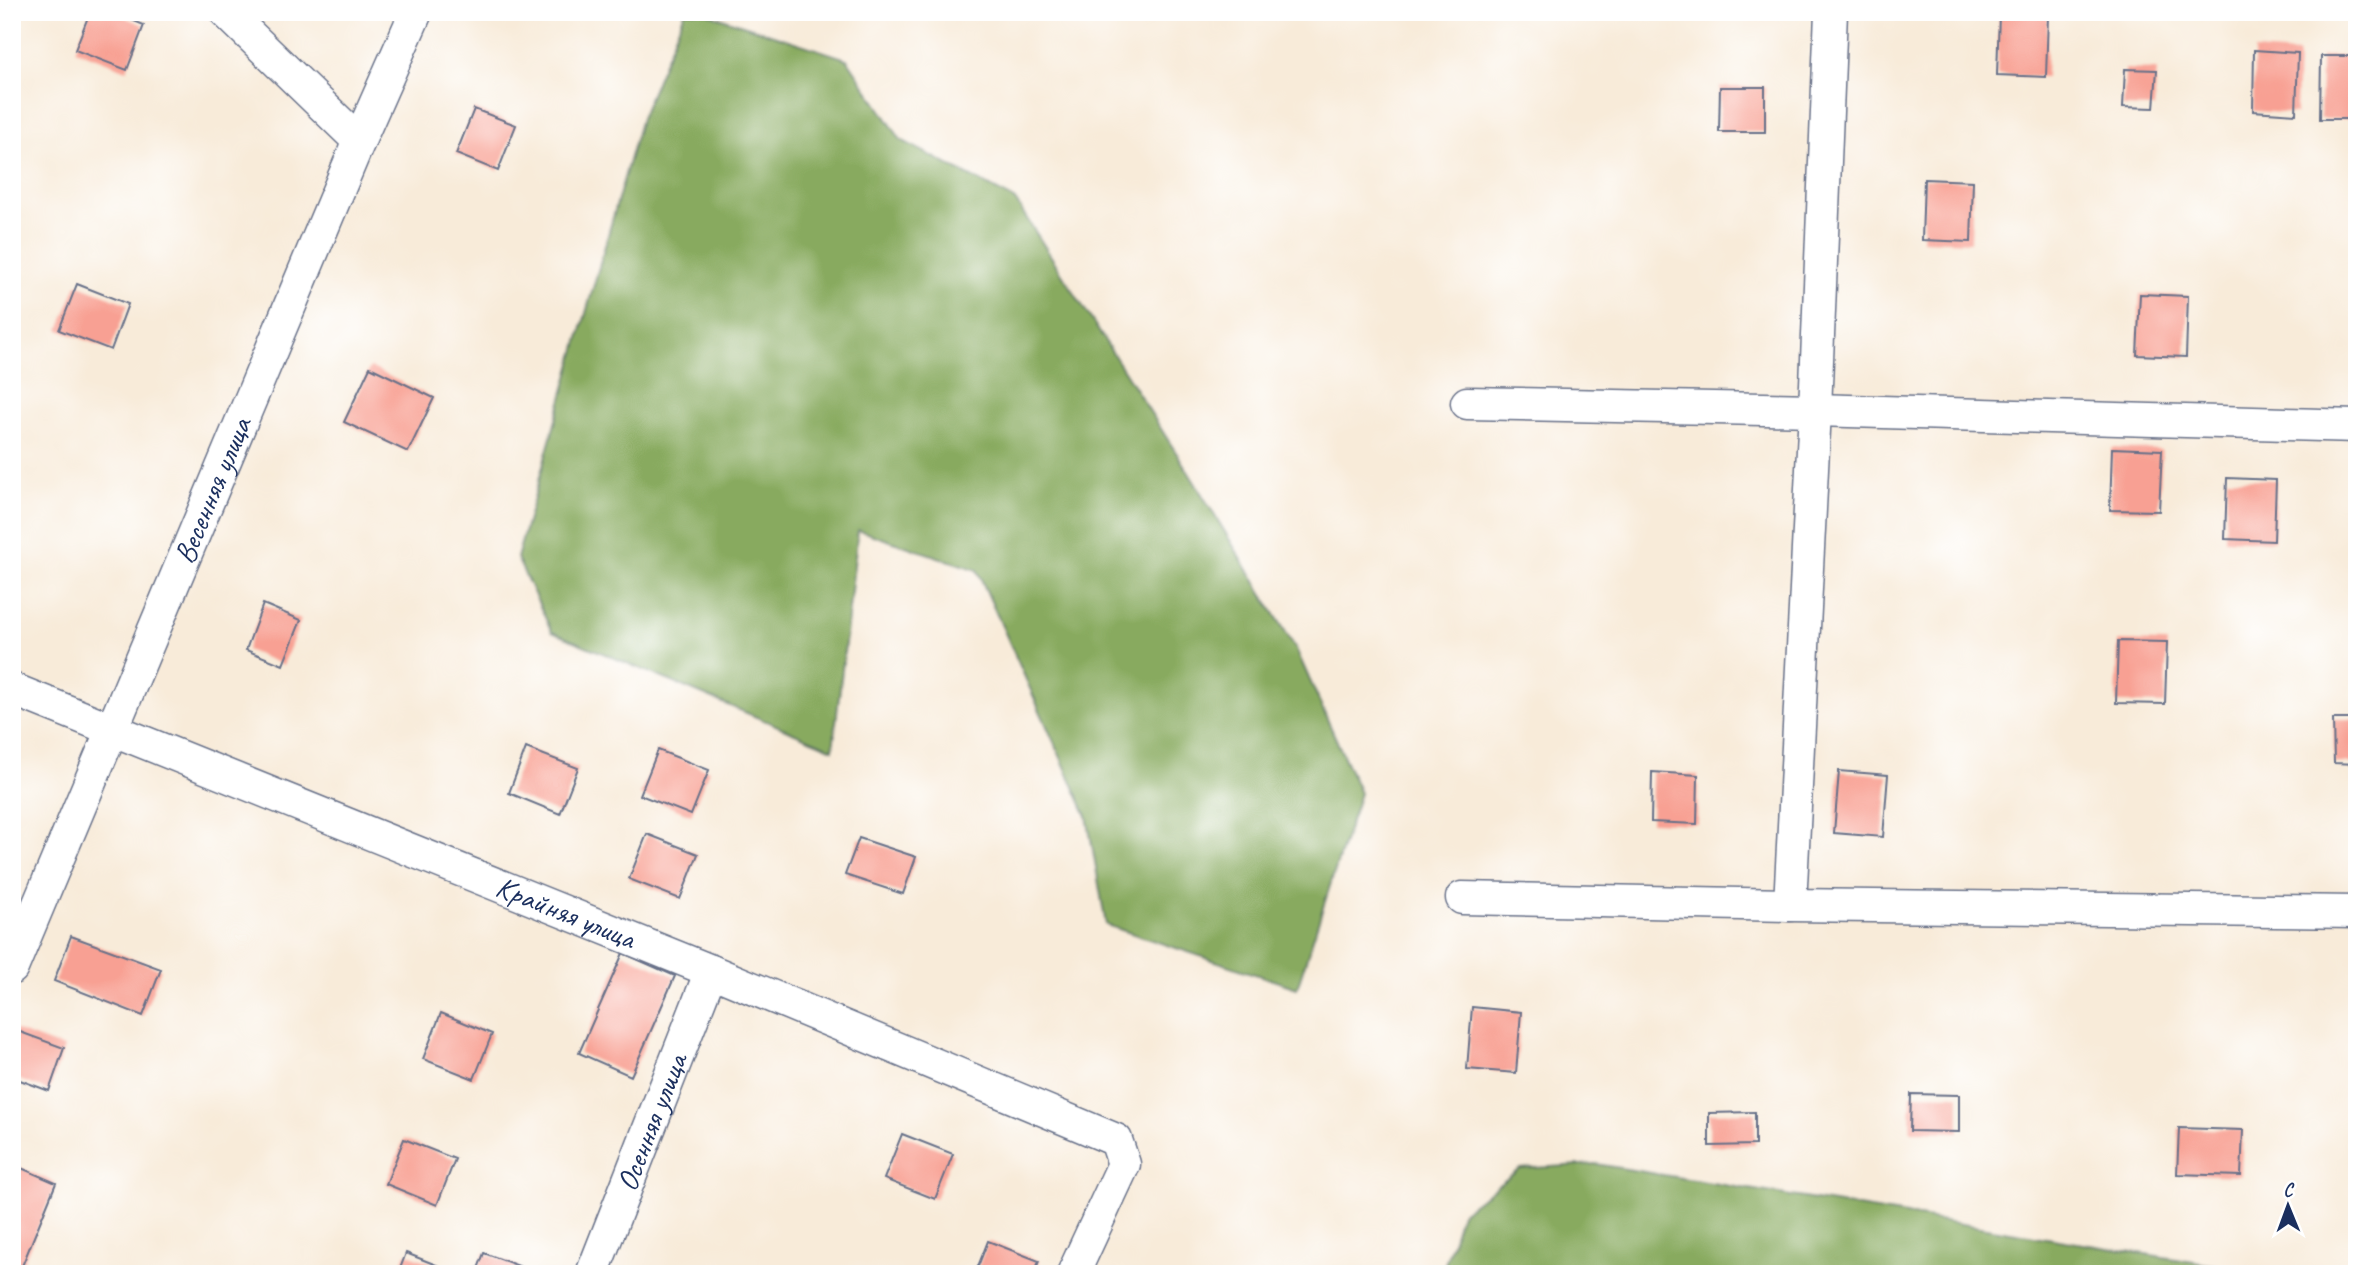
<svg xmlns="http://www.w3.org/2000/svg" width="2369" height="1286" viewBox="0 0 2369 1286" font-family="Caveat,sans-serif">
<style>
.forest{fill:#88aa5e;stroke:#526c5e;stroke-width:2}
.building{fill:#f8a093}
.lines{fill:none;stroke-linecap:round;stroke-linejoin:round}
.street-casing{stroke:#687189;stroke-width:35}
.street{stroke:#fff;stroke-width:32}
.labels{text-anchor:middle;dominant-baseline:central;stroke-width:5;stroke-linejoin:round;paint-order:stroke}
.street-label{font-size:30px;fill:#1b2f5e;stroke:#fff}
</style>
<rect width="100%" height="100%" fill="#fff"/>
<filter id="ink" filterUnits="userSpaceOnUse"><feTurbulence type="fractalNoise" baseFrequency=".0143" numOctaves="2"/><feDisplacementMap in="SourceGraphic" scale="14" xChannelSelector="R" yChannelSelector="G"/><feConvolveMatrix kernelMatrix="1 2 1 2 8 2 1 2 1" color-interpolation-filters="sRGB"/></filter>
<filter id="wash" filterUnits="userSpaceOnUse"><feTurbulence type="fractalNoise" baseFrequency=".00686" numOctaves="4" result="noise"/><feDisplacementMap in="SourceGraphic" scale="28" xChannelSelector="R" yChannelSelector="G"/><feGaussianBlur stdDeviation="1.57" result="paint"/><feColorMatrix in="noise" values="0 0 0 0 0 0 0 0 0 0 0 0 0 0 0 0 0 1.4 0 .05"/><feComposite in="paint" operator="in"/></filter>
<g filter="url(#wash)">
<rect width="100%" height="100%" fill="#f8ebd9"/>
<!-- forest -->
<path class="forest" d="M685 12H703L847 59 901 140 1015 200 1186 468 1296 649 1360 793 1297 988 1106 925 1087 816 977 570 858 530 833 749 552 632 517 558 641 118Z
M1596 1164 2230 1268 2232 1274H1442L1461 1213 1520 1169Z"/>
<g id="blocks">
<!-- building -->
<path class="building" d="M90 12H112L144 25 127 70 75 50Z
M1999 14 2048 15 2046 77 1997 75Z
M2254 50 2298 53 2296 114 2253 111Z
M2321 56H2357V119H2320Z
M2125 69 2157 70 2154 108 2123 107Z
M1720 87H1765V132H1719Z
M474 109 516 125 498 171 456 154Z
M1924 179 1973 181 1971 242 1922 240Z
M77 284 128 304 111 350 59 330Z
M2140 294 2188 296 2186 357 2137 355Z
M370 367 434 398 408 452 344 422Z
M2112 448 2162 450 2159 511 2110 510Z
M2227 478 2276 480 2274 541 2225 539Z
M263 604 301 620 283 665 246 650Z
M2118 641 2167 642 2165 704 2116 703Z
M2333 719H2357V764L2334 763Z
M526 748 578 768 560 814 509 793Z
M658 750 709 770 691 815 640 795Z
M1839 771 1888 775 1883 837 1834 833Z
M1652 772 1698 775 1697 824 1651 822Z
M647 834 698 854 680 899 629 879Z
M859 838 916 857 903 894 845 875Z
M71 936 161 969 143 1016 54 981Z
M623 953 675 976 631 1076 579 1053Z
M1472 1007 1521 1012 1516 1073 1467 1069Z
M441 1013 492 1034 474 1079 423 1059Z
M12 1029 64 1048 49 1091 12 1077Z
M1911 1094 1959 1095V1132L1910 1131Z
M1755 1112V1145L1709 1146V1113Z
M2179 1128 2243 1130 2241 1176 2177 1174Z
M902 1134 953 1154 935 1199 884 1179Z
M404 1139 455 1159 437 1205 386 1184Z
M12 1164 56 1183 20 1271 12 1268Z
M988 1241 1039 1261 1034 1274H975Z
M406 1253 459 1274H398Z
M484 1253 519 1266 516 1274H476Z"/>
</g>
</g>
<g filter="url(#ink)">
<use href="#blocks" fill-opacity="0" stroke="#687189" stroke-width="2"/>
<g class="lines">
<defs>
<g id="street">
<path d="M226 12 359 141"/>
<path d="M1467 403 1815 410 2357 426"/>
<path id="s1" d="M12 689 711 971 1116 1140 1124 1164 1073 1274"/>
<path d="M1462 898 1790 905 2357 912"/>
<path d="M1790 905 1815 410 1831 12"/>
<path id="s2" d="M12 968 359 141 416 12"/>
<path id="s3" d="M592 1274 711 971"/>
</g>
</defs>
<!-- street casing -->
<use href="#street" class="street-casing"/>
<!-- street -->
<use href="#street" class="street"/>
</g>
</g>
<g class="labels">
<!-- street labels -->
<g class="street-label">
<text stroke="none"><textPath href="#s2" startOffset="518">Весенняя улица</textPath></text>
<text stroke="none"><textPath href="#s1" startOffset="597">Крайняя улица</textPath></text>
<text stroke="none"><textPath href="#s3" startOffset="163">Осенняя улица</textPath></text>
</g>
</g>
<!-- margin -->
<rect width="2369" height="1286" fill="none" stroke="#fff" stroke-width="42"/>
<!-- north arrow -->
<g transform="translate(2288 1206) rotate(359)" stroke="#ffffff" stroke-width="5" paint-order="stroke">
<path d="M0-5L12 26L0 18L-12 26Z" fill="#1b2f5e"/>
<text y="-10" font-size="19" font-weight="bold" text-anchor="middle" fill="#1b2f5e">С</text>
</g>
</svg>
